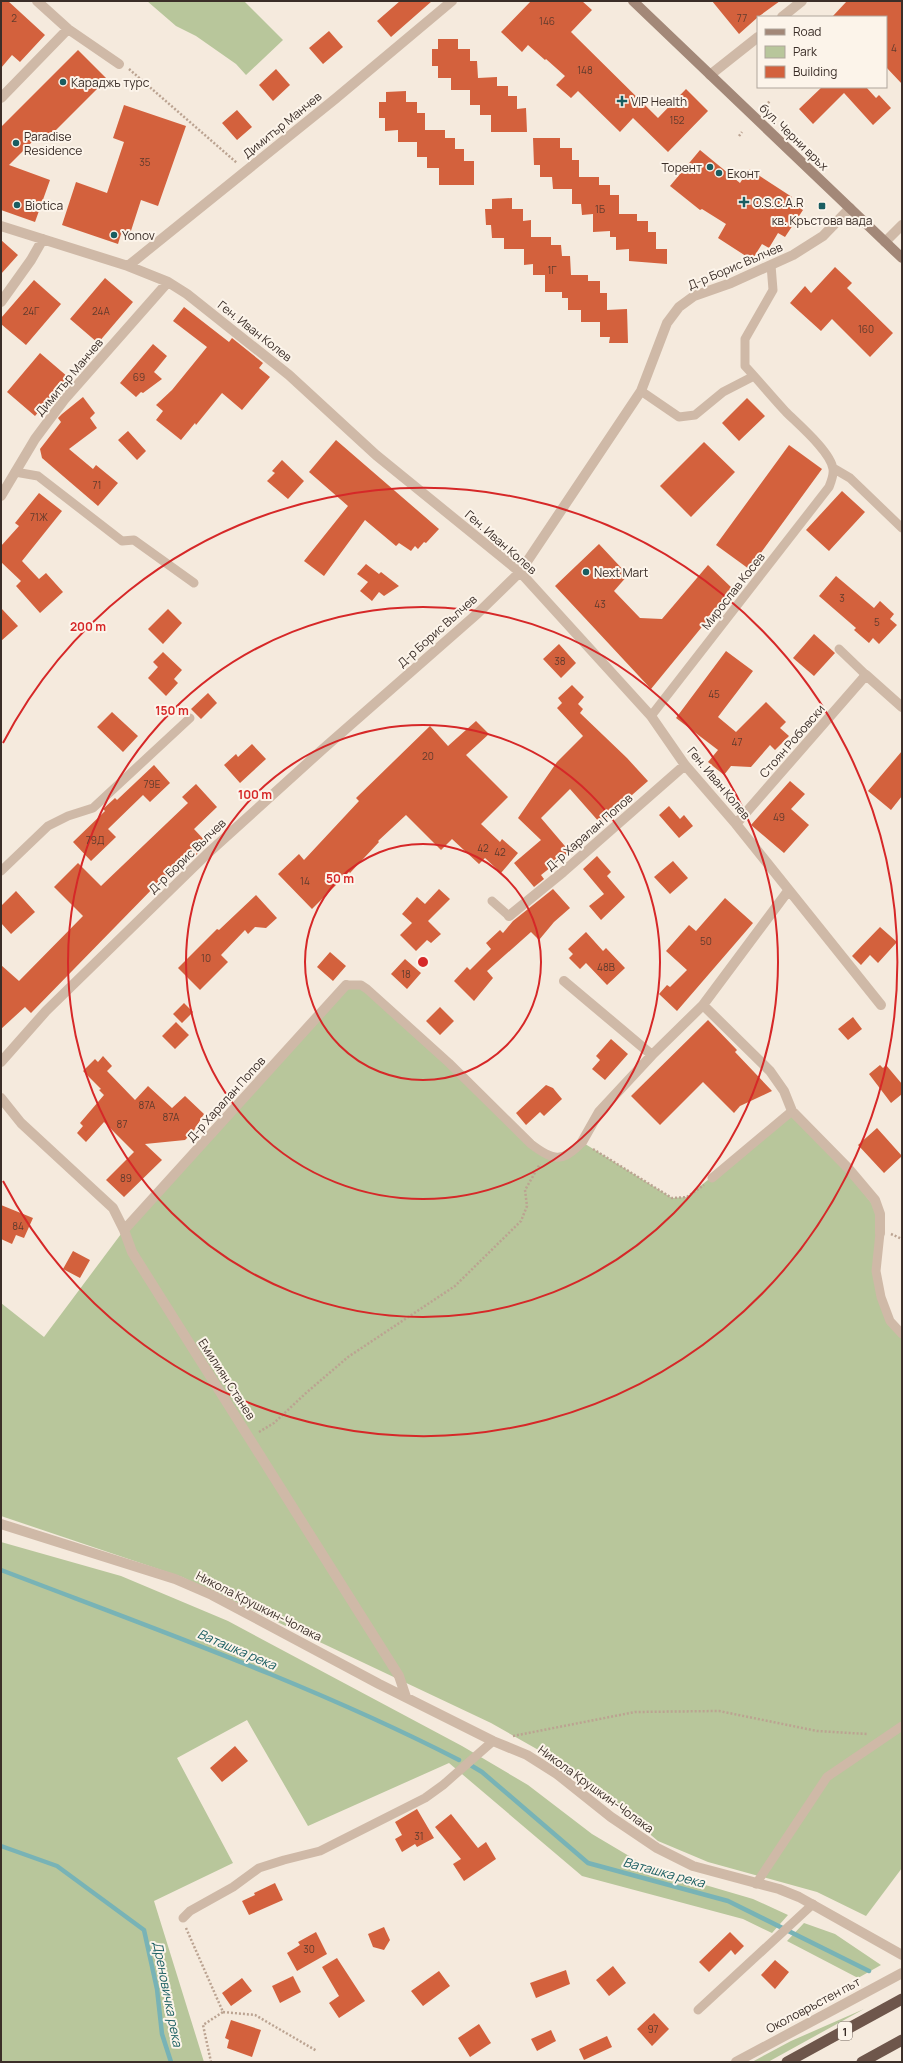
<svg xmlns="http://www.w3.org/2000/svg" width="903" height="2063" viewBox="0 0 903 2063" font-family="Manrope,sans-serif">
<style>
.green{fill:#b8c69b}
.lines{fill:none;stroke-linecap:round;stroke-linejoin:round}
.stream{stroke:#78b3b6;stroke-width:4.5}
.building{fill:#d3613d}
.path{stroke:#bba391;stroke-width:2.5;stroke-dasharray:2 2;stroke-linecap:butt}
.service{stroke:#cfb9a7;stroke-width:9}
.minor{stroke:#cfb9a7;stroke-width:10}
.secondary{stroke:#a38878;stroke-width:10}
.trunk{stroke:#6e564b;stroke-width:11}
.ring{fill:none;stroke:#d62828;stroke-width:2}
.poi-dot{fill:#195d61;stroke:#fcf4ea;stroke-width:1.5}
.labels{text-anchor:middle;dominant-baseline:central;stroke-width:4;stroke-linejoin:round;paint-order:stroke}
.number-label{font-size:10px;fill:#613b2d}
.shield{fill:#fcf4ea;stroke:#756962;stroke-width:1}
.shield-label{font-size:11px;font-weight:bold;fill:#3b2e28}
.poi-label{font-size:12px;fill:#3b2e28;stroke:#fcf4ea;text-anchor:start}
.street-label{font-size:12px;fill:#3b2e28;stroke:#fcf4ea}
.water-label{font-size:13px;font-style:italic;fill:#195d61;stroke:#fcf4ea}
.centre{fill:#d62828;stroke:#fcf4ea;stroke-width:2}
.ring-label{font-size:12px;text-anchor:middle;font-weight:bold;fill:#d62828;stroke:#fcf4ea;stroke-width:4;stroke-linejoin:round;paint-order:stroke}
</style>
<rect width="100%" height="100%" fill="#f5eadd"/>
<!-- green -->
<path class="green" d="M147 1H244L283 40 246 75 236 64 196 36 176 26Z
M346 985H361L499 1113 553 1157 582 1142 672 1198 687 1197 792 1111 832 1153 880 1214 876 1271 881 1297 902 1334V1868L866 1916 817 1892 708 1862 658 1841 572 1769 491 1723 182 1577 1 1516V1303L44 1337 124 1230Z
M1 1542 121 1576 228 1621 462 1746 528 1785 592 1834 651 1869 753 1899 788 1915 772 1933 743 1919 582 1876 449 1763 308 1826 247 1720 177 1758 233 1863 154 1901 204 2062H1Z
M804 1923 835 1934 881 1965 858 1978 787 1941Z
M864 2009 768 2062H752L791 2041Z"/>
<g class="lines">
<!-- stream -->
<path class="stream" d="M1 1570C155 1629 313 1685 459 1760
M472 1766 482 1772 588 1863 728 1901 869 1971
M1 1846 57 1866 144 1930 157 1989 162 2034 171 2062"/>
</g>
<!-- building -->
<path class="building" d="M1 1H8L45 35 20 62 12 55 1 68Z
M400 1H432L391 37 377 21Z
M531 1H582L592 10 571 32 658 118 686 89 708 111 668 152 633 118 620 132 578 91 571 98 556 85 565 76 546 59 545 60 528 45 522 52 501 32Z
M712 1H780L758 17 739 34Z
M847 1H902V84L886 67V17H832Z
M329 31 343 47 323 64 309 48Z
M438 39H458V49H470V61H477L478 78 497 77V86H508V96H517V109L526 108 527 132H491V115H480V105H470V90H451V78H438V66H432V49H438Z
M78 50 107 79 54 132 39 135 9 165 50 180 35 222 1 210V127Z
M276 69 290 85 273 101 259 85Z
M822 87H866L876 98 879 95 891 108 873 125 844 93 813 124 799 109Z
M406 91V102H417V113H425V130H445V138H455V149H464V161H474V185H439V168H427V157H417V142H398V130L385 131V118H379V102H386V92Z
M124 105 186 126 158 206 141 200 129 237 121 234 118 244 62 225 76 182 107 193 124 142 113 138Z
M237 110 252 127 237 140 222 123Z
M533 138H560V148H572V160H579V177H599V185H610V195H619V214H637V221H648V232H656V249H667V264L629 261V249L616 250V237H610V231L593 232V214L582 215 581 204H572V189H553L552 177H540V165H534Z
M700 150 740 183 749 169 792 197 789 202 803 210 785 237 778 233 769 248 762 244 752 260 718 238 726 224 702 209 700 210 670 186Z
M512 198V209H523V221L531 220V237H551V245H561L562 256H570L571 275H588V281H600V293H607V310L627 309 628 343H609L610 337H600V322H581V310H568V298H562V292H545V275H533V264L524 265V249H504V238H492L491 225H486L485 209H492V199Z
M1 240 18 255 1 274Z
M835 267 852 283 847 288 893 333 870 357 832 319 821 331 790 303 805 286 811 293Z
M105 278 133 302 98 343 70 319Z
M34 280 61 304 26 345 1 324V318Z
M184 307 229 342 232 338 263 363 259 368 270 377 242 410 222 393 196 425 195 423 181 440 156 420 163 411 156 405 172 390 207 347 173 321Z
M153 344 167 356 154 372 162 379 143 393 141 392 136 397 120 383Z
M40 353 68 377 35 416 7 392Z
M83 397 95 413 90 418 97 428 69 449 93 469 96 465 118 483 98 506 42 458 40 449 61 422 58 418 62 414Z
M747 398 765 416 739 441 722 423Z
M128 431 146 451 137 460 118 440Z
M336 440 439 529 426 543 424 542 418 549 415 546 411 551 399 543 396 546 365 520 324 576 304 561 348 506 309 472Z
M704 442 735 472 691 517 660 486Z
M789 445 822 469 749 569 716 545Z
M282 460 304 481 288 499 267 481 275 473 272 471Z
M842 491 865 512 829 551 806 530Z
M39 493 62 511 22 561 39 579 46 573 63 592 40 613 16 586 21 581 1 562V546L19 526 15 523Z
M599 544 628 575 614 591 640 618 662 619 708 565 733 589 651 689 555 586Z
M366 564 379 574 381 572 399 586 384 596 379 592 372 601 360 591 368 582 357 574Z
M836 576 874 608 880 601 894 614 890 619 897 625 879 644 873 638 869 643 854 630 856 628 819 596Z
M1 608 18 626 1 641Z
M168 609 182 623 163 644 148 629Z
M814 634 835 653 814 676 793 658Z
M559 644 576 663 561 678 543 659Z
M726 651 753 671 718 717 736 732 766 702 786 722 780 728 789 736 775 750 770 745 751 767 731 766 724 775 708 762 718 750 676 718Z
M163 652 182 670 174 679 178 683 166 696 148 678 158 667 153 662Z
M572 685 584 697 578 704 583 709 580 713 627 758 648 781 600 823 570 789 541 818 570 852 541 875 544 879 534 887 514 863 541 840 518 818 557 762 583 736 557 708 562 703 558 698Z
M208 693 217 703 201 719 191 709Z
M112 712 138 736 123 752 97 727Z
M476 721 489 734 466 755 508 797 481 824 500 842 502 839 518 853 501 873 485 858 479 864 452 839 441 850 406 815 378 841 379 842 350 873 349 872 312 909 278 874 299 854 304 860 359 801 356 798 430 726 448 746Z
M252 744 266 759 240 783 224 765 236 754 238 757Z
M902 751V796L891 810 868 791Z
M154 765 170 783 150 802 143 795 108 829 116 837 91 861 73 842 105 811 103 809 115 798 117 800Z
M790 781 805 794 791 809 809 825 784 853 751 825Z
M196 784 217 807 194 829 208 844 172 878 159 882 31 1013 25 1007 1 1029V965L19 981 83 916 54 887 78 863 101 886 188 803 182 797Z
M669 806 680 819 684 815 693 826 679 838 659 815Z
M597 856 611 872 607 876 625 897 601 920 589 906 604 894 583 869Z
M673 861 688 878 670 894 654 877Z
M439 889 450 899 428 921 441 934 431 943 427 940 416 951 400 935 412 923 402 914 417 897 425 904Z
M553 889 570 908 554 922 539 940 531 932 487 971 493 978 474 1001 454 981 467 967 470 970 491 949 486 943 500 930 503 933 513 921Z
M16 891 35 912 11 934 1 923V906Z
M256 895 277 918 266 928 255 927 248 934 245 930 221 955 228 962 200 990 178 968 217 929 219 930Z
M725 898 753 923 677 1011 659 994 667 985 670 987 687 970 666 951 689 925 696 931Z
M880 927 897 942 878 963 870 955 861 965 852 956Z
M586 932 603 951 606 948 625 968 607 985 586 963 580 969 569 958 573 954 568 949Z
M330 952 346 966 333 981 317 967Z
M405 959 421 973 407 989 391 974Z
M184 1003 193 1012 182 1023 173 1014Z
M440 1007 454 1021 440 1035 426 1021Z
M853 1017 862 1029 848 1040 838 1029Z
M708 1020 737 1050 735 1052 772 1091 740 1106 734 1113 703 1082 660 1125 631 1096Z
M176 1022 189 1035 175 1049 162 1036Z
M611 1039 628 1054 605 1080 592 1069 600 1060 596 1056Z
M103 1056 112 1066 107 1071 135 1100 148 1086 172 1108 185 1096 204 1114 193 1132 185 1140 145 1144 162 1160 124 1197 106 1180 134 1152 104 1122 86 1142 77 1133 83 1126 80 1123 104 1095 99 1090 101 1089 83 1071 95 1059 98 1062Z
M880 1065 883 1068 886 1065 902 1084V1094L891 1103 869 1074Z
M546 1085 553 1088 562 1099 544 1116 540 1112 526 1125 516 1113Z
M877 1128 902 1156 884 1173 858 1145Z
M1 1205 33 1218 24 1238 16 1235 12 1244 1 1239Z
M73 1251 90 1260 80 1278 63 1269Z
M235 1746 248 1761 222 1782 210 1768Z
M417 1809 434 1838 417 1847 415 1844 402 1852 395 1839 402 1835 395 1822Z
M451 1814 478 1848 486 1842 496 1859 464 1881 453 1864 461 1859 435 1827Z
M275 1883 283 1900 249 1915 242 1901 255 1895 254 1893Z
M384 1927 390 1940 384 1950 373 1947 368 1934Z
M316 1932 327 1954 297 1971 287 1953 300 1945 298 1942Z
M730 1932 744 1946 735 1955 731 1950 709 1972 699 1962Z
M337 1958 365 2001 339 2018 329 2003 339 1996 322 1967Z
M775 1960 789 1972 775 1989 761 1975Z
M613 1966 626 1983 609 1996 596 1980Z
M566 1970 570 1984 536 1998 530 1983Z
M439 1971 450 1986 423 2006 411 1991Z
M293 1976 301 1992 280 2003 272 1986Z
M242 1978 252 1991 231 2006 222 1993Z
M654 2013 669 2029 652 2046 637 2029Z
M231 2020 261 2030 252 2057 227 2048 229 2040 225 2038Z
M479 2024 491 2043 470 2057 458 2038Z
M551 2030 556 2041 537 2051 531 2039Z
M607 2036 612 2047 584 2060 579 2049Z"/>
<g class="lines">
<!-- path -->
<path class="path" d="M129 69 237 163
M768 103 770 101
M739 136 742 132
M593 1149 672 1198 687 1197 704 1185
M891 1234 902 1239
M259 1432 274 1423 306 1393 348 1357 455 1286 521 1221 527 1206 525 1190 540 1164
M513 1736 635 1712 719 1711 817 1731 867 1734
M186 1928 223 2012 203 2025 211 2062
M223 2012 255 2015 317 2051"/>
<!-- service -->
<path class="service" d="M641 391 679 417 695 415 723 392 754 376
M833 468 850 478 902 528
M15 472 38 476 122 541 134 540 194 583
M839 649 866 675
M651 716 829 487C831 482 834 475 833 469 831 452 798 424 786 412 772 397 759 381 745 366V339L773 290 771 265
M1 871 48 826 68 816 93 808 190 718
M492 901 509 916
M346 985H361L367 989 449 1063 531 1144C553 1161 563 1163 582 1142
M712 1178 792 1111
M880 1233 876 1271 881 1297 890 1321 902 1334
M756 1884 827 1777 902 1726
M183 1918 190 1911 233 1887 259 1868 284 1860 320 1851 425 1798 443 1785 493 1741
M698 2010 813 1904"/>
<!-- minor -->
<path class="minor" d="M37 1 68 29 119 64
M782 17 802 1
M710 75 758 37
M1 98 68 29
M1 226 128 266 168 282 187 294 289 375 376 455 520 572 651 716 685 765 736 824 881 1005
M885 242 902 225
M128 266 335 99 452 1
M1 302 31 260 43 239
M1 496 35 439 64 400 168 282
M736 824 866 675 902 707
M509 916 563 872 685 765
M564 981 652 1055
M703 1005 770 1071 784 1091 792 1111 848 1168 875 1200 880 1214V1233
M1 1062 46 1011 207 854 323 749 478 613 520 572 641 391 667 323 679 307 694 296 731 283 793 255 823 236 850 208
M1 1098 21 1123 113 1208 124 1230 132 1252 399 1676 406 1697
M582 1142 599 1112 652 1055 703 1005 788 891
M124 1230 346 985
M1 1524 175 1579 212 1595 379 1684 493 1741 527 1755 557 1774 611 1817 657 1848 693 1866 779 1889 799 1897 902 1955
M736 2062 902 1973"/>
<!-- secondary -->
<path class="secondary" d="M633 1 902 258"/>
<!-- trunk -->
<path class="trunk" d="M787 2062 902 1999
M862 2062 902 2040"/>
</g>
<!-- distance rings -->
<g class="ring">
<circle cx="423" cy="962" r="118"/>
<circle cx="423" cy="962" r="237"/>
<circle cx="423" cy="962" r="355"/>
<path d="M3 743A474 474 0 1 1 3 1181"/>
</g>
<!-- markers -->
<g class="poi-dot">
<circle cx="63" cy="82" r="4"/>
<path d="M620 95h4v4h4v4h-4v4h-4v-4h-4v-4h4z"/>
<circle cx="16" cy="143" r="4"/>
<circle cx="710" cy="167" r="4"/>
<circle cx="719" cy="173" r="4"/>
<path d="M742 196h4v4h4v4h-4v4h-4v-4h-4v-4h4z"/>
<circle cx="17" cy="205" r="4"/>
<rect x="818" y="202" width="8" height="8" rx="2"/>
<circle cx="114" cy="235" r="4"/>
<circle cx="586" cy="572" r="4"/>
</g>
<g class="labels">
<!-- number labels -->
<g class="number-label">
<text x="14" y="18">2</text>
<text x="742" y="18">77</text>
<text x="547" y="21">146</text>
<text x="894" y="48">4</text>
<text x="585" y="70">148</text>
<text x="677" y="120">152</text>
<text x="145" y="162">35</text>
<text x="600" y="209">1Б</text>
<text x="552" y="270">1Г</text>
<text x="31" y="311">24Г</text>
<text x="101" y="311">24А</text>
<text x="866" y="329">160</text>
<text x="139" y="377">69</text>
<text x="97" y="485">71</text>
<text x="39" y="517">71Ж</text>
<text x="842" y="598">3</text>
<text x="600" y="604">43</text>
<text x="877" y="622">5</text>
<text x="560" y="661">38</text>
<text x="714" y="694">45</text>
<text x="737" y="742">47</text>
<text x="428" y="756">20</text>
<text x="152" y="784">79Е</text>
<text x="779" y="817">49</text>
<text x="95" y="840">79Д</text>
<text x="483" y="848">42</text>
<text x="500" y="852">42</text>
<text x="305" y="881">14</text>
<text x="706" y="941">50</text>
<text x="206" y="958">10</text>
<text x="606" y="967">48В</text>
<text x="406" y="974">18</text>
<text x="147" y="1105">87А</text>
<text x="171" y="1117">87А</text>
<text x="122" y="1124">87</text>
<text x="126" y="1178">89</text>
<text x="18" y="1226">84</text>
<text x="419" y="1836">31</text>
<text x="309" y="1949">30</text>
<text x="653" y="2029">97</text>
</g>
<!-- shield labels -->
<rect class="shield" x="838" y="2022" width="14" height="18" rx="3"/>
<g class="shield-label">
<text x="845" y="2031">1</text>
</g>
<!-- poi labels -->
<g class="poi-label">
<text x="71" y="82">Караджъ турс</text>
<text x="631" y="101">VIP Health</text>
<text x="24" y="136">Paradise<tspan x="24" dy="14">Residence</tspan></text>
<text x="702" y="167" text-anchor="end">Торент</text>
<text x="727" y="173">Еконт</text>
<text x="753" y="202">O.S.C.A.R</text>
<text x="25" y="205">Biotica</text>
<text x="822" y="220" text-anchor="middle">кв. Кръстова вада</text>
<text x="122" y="235">Yonov</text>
<text x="594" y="572">Next Mart</text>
</g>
<!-- street labels -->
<g class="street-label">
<text transform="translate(282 125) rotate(-39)">Димитър Манчев</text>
<text transform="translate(794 137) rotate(44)">бул. Черни връх</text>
<text transform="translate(735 266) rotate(-23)">Д-р Борис Вълчев</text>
<text transform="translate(255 331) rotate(38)">Ген. Иван Колев</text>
<text transform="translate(69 377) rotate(-50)">Димитър Манчев</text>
<text transform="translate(501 542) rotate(41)">Ген. Иван Колев</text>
<text transform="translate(733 591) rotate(-52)">Мирослав Косев</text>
<text transform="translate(437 631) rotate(-42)">Д-р Борис Вълчев</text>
<text transform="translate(792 741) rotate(-49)">Стоян Робовски</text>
<text transform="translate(719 783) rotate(50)">Ген. Иван Колев</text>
<text transform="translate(589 832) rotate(-41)">Д-р Харалан Попов</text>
<text transform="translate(187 856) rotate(-44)">Д-р Борис Вълчев</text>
<text transform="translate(226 1099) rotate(-48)">Д-р Харалан Попов</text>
<text transform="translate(227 1379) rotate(57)">Емилиян Станев</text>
<text transform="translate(259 1606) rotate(27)">Никола Крушкин-Чолака</text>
<text transform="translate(596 1789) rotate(36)">Никола Крушкин-Чолака</text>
<text transform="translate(813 2005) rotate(-28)">Околовръстен път</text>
</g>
<!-- water labels -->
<g class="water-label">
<text transform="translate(237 1649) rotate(23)">Ваташка река</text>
<text transform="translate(664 1872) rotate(15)">Ваташка река</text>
<text transform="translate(168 1994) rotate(79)">Дреновичка река</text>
</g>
</g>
<circle cx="423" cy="962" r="6" class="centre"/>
<g class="ring-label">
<text x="88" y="631">200 m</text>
<text x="172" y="715">150 m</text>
<text x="255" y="799">100 m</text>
<text x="340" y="883">50 m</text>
</g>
<!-- border -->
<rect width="903" height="2063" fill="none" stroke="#3b2e28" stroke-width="4"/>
<!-- legend -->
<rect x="757" y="16" width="130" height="72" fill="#fcf4ea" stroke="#afa59c"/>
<rect x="765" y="29" width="20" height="6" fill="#a38878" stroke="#afa59c"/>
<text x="793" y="36" font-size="12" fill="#3b2e28">Road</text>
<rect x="765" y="46" width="20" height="12" fill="#b8c69b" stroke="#afa59c"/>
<text x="793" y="56" font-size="12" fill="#3b2e28">Park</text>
<rect x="765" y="66" width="20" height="12" fill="#d3613d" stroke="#afa59c"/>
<text x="793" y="76" font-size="12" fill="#3b2e28">Building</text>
</svg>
